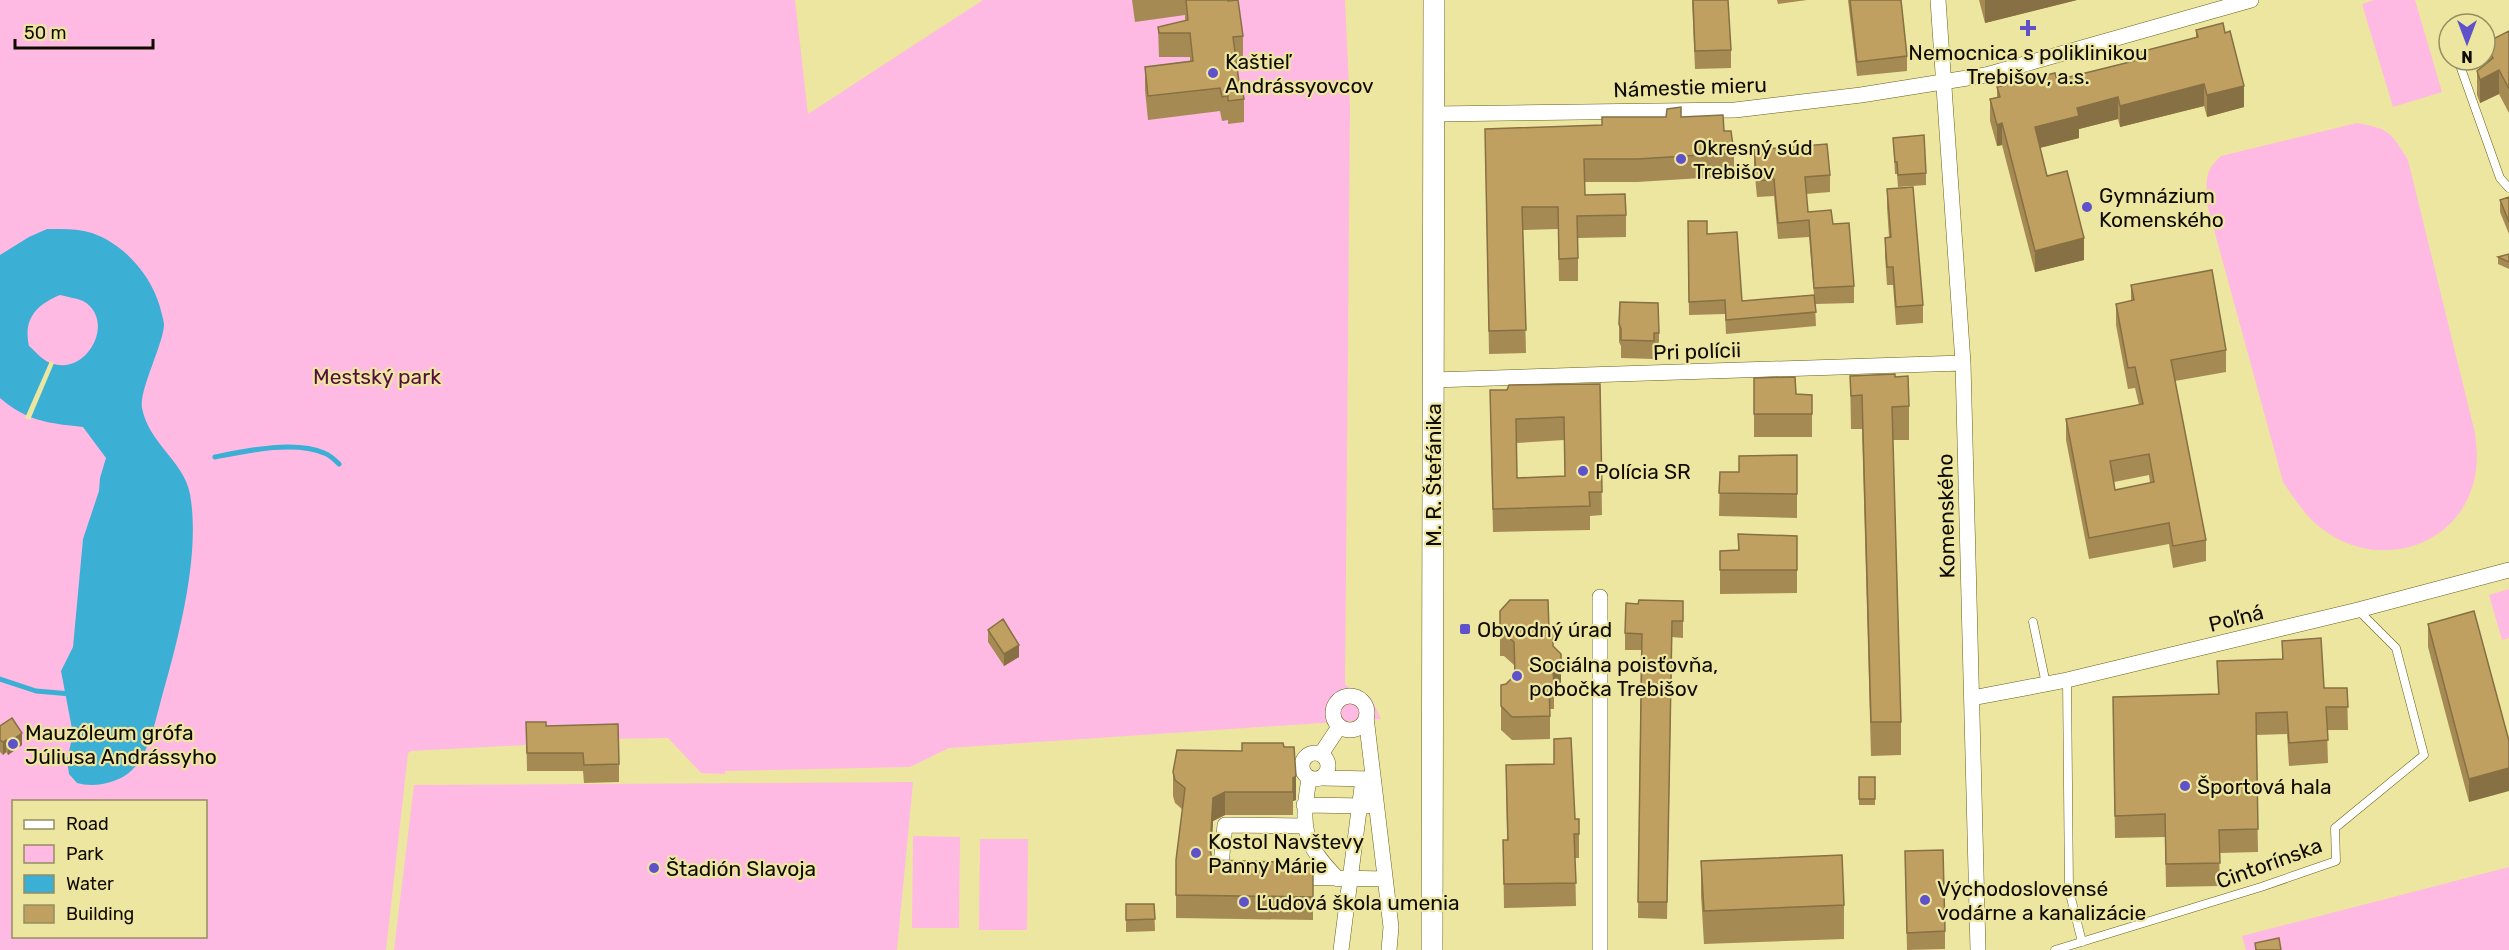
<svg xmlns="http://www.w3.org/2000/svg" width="2509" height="950" viewBox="0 0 2509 950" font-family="Rubik,sans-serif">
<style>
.green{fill:#febae2;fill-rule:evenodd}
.water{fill:#3cafd4;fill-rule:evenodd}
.pier{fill:#ede6a0}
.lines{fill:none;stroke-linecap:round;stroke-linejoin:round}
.stream{stroke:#3cafd4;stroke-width:5}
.lane-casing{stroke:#676018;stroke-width:9}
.street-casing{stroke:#676018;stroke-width:16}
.secondary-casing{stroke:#676018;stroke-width:22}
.lane{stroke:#fff;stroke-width:8}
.street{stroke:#fff;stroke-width:15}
.secondary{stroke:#fff;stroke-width:21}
.wall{fill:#a58a53;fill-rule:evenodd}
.shaded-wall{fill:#867044}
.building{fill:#c0a061;stroke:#867044;stroke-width:1.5;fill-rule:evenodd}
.poi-dot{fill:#5e51c9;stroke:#ede6a0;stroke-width:2}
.labels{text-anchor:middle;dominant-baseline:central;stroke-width:4.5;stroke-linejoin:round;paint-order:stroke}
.poi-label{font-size:21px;fill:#0f0b00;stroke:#ede6a0;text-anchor:start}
.street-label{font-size:21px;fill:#0f0b00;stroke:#ede6a0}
.park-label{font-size:21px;fill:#530d3e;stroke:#ede6a0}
</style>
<rect width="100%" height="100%" fill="#ede6a0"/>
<!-- green -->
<path class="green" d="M0 0H795L808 114 983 0H1345L1350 107 1345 685 1371 698 1381 719 949 748 910 767 725 771V774L701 773 668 738 526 740V745L411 751 408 753 386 950H0ZM14 802H206V936H14Z
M2374 0H2415L2442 92 2393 107 2362 4Z
M2357 123C2390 129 2391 132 2408 160L2475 433C2476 445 2478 458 2476 470 2466 546 2379 574 2321 528 2305 516 2294 498 2283 482L2207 204C2207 181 2203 172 2221 156Z
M2509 589V638L2502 640 2489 595Z
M913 782 897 950H394L414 785Z
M913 836 960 837 959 928H912Z
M980 839H1028L1027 930H979Z
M2509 867V950H2246L2242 936Z"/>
<!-- water -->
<path class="water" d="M47 229C62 229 77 228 92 233 124 244 151 275 160 307 161 312 164 320 164 325 163 345 139 390 142 408 149 444 184 461 190 494 201 556 178 640 161 700 155 722 149 754 132 770 119 783 94 788 77 783L69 774 67 760 73 734 61 671 73 647 83 539 99 491 100 478 106 458 83 427C49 423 28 422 0 398V255L29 237ZM60 295C67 297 76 298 83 301 117 320 87 377 51 363 43 361 35 351 29 346 23 319 36 305 60 295Z"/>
<!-- pier -->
<path class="pier" d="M50 361 54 363 30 420 25 418Z"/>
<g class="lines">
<!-- stream -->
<path class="stream" d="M215 457C245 451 295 440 324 453 330 455 335 460 339 464
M0 679 36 691 71 694"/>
<defs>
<path id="lane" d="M2458 60 2500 178 2509 188
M2033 622 2046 684
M2067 680 2069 890 2082 942
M2055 950 2261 887 2336 861 2335 828 2424 755 2396 648 2358 610"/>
<path id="street" d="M1938 0 1963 363 1978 950
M1435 114 1735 110 1861 95 1986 75 2251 0
M1433 380 1963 363
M1333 713a17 17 0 1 1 34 0a17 17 0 1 1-34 0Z
M1972 698 2067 680 2358 610 2509 570
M1366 717 1391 927 1389 950
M1302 766a13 13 0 1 1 26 0a13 13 0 1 1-26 0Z
M1321 754 1339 727
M1322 778 1373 779
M1309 779C1301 828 1302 842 1338 879
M1304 805 1367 806
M1226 874H1220L1225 825 1304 826
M1292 877 1385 879
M1341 950 1363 779
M1600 950V597"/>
<path id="secondary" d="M1432 950 1434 0"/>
</defs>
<!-- lane casing -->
<use href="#lane" class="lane-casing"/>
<!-- street casing -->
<use href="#street" class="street-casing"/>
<!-- secondary casing -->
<use href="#secondary" class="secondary-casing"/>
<!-- lane -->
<use href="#lane" class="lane"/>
<!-- street -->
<use href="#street" class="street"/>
<!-- secondary -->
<use href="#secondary" class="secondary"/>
</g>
<!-- wall -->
<path class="wall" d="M1132 0H1228L1243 36V60L1236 61 1239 82 1244 99V122L1228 124V120L1222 121 1220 111 1148 120 1145 90V67L1190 61V57H1159L1158 27 1185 21V15L1135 22Z
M1692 0H1728L1731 50V68L1695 69Z
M1777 0H1807L1778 4Z
M1848 0H1901L1907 56V71L1857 76Z
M1979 0H2077L1985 23Z
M2196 30 2244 107 2207 117 2204 106 2120 127 2118 119 2079 129V138L2040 148 2047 176 2084 260 2035 272 2002 145 1997 146 1990 121V99L1997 97V87L2057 80 2132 61V54L2196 38Z
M2509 31V113L2499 94 2480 103 2477 95V71L2485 65V43Z
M1681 117 1734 153V176L1637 182H1585V195L1626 215V237L1578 238V281H1559L1558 229 1523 230 1526 353 1489 354 1485 129 1602 125Z
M1893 138 1926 173V185L1898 187 1897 174H1895Z
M1754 150 1830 175V192L1806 194 1808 212 1833 224 1854 286V303L1815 304 1816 326 1726 334 1725 314 1689 315 1688 221 1707 234 1742 301 1814 295 1809 237 1778 239 1774 196 1757 197 1754 167Z
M1887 189 1923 305V323L1896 325 1893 285H1887L1885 256V238L1889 237 1887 207Z
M2509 197V234L2500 212V200Z
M2509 254V269L2498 264V257Z
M2131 285 2226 350V372L2175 381 2206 540V561L2173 568 2169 544 2089 559 2066 440V419L2139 405 2135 388 2128 389 2116 325V304L2131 301ZM2149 475 2150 483 2115 490 2114 482Z
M1619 324 1659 333V351H1654V359L1621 358V346L1619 342Z
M1850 376 1895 377 1909 406V440H1893L1901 722V755L1871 756 1862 429H1851Z
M1754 378 1796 394 1812 395V437H1754Z
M1600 384 1602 515 1590 516V530L1493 532 1490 390H1507ZM1564 440 1565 476 1517 478 1516 443Z
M1797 455V518L1719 516 1720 472H1739Z
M1738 534 1797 536V593L1720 594V551L1738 550Z
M1683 601V638L1672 637 1667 919 1638 918 1641 650H1625V633L1638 604Z
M1500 611 1549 630 1553 646 1561 685 1554 692V709H1550V739L1512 740 1501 730V685L1506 684 1514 676V665L1504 656H1500Z
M2474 611 2469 802 2428 647V624Z
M988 630 1019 657 1004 666 988 642Z
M2282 641 2324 688H2347L2348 730H2327L2328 763 2289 766 2287 734 2256 735 2258 852 2219 853 2220 886 2166 887 2165 837 2115 838 2113 697 2218 694 2217 661 2282 659Z
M526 722 546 726 619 764V782L584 783 583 771H527Z
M0 726 22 745 8 755 6 752 3 755 0 752Z
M1242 743 1284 747 1296 800 1293 801V815H1225L1213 821 1211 855 1212 860 1313 863V920L1176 918V860L1183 810 1175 803 1173 796V772L1242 751Z
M1506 765 1575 819H1579V858H1575L1576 906 1504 908 1503 840H1507Z
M1859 777H1875V805H1859Z
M1905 851 1945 931V949L1907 950Z
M1701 861 1844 905V939L1704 944 1701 895Z
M1126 904H1154L1155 931 1126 932Z"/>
<!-- shaded-wall -->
<path class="shaded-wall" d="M1985 0H2077L1985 23Z
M2499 70V94L2480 103V80Z
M2204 84V106L2120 127V106Z
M2244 86V107L2207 117V95Z
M2118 97V119L2079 129V138L2035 149V127L2077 108Z
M2002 123V145L1997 146V125Z
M2084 238V260L2035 272V251Z
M1019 645V657L1004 666V654Z
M1561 661V685L1554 692 1553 669Z
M22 733V745L8 755V743Z
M6 740V752L3 755V742Z
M2509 768V791L2469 802V779Z
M1296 776V800L1293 801V815V778Z
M1225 792V815L1213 821 1210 873V849L1213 798Z"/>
<!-- building -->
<path class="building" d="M1186 0H1228V1L1238 0 1243 36 1233 37 1239 82 1241 81 1244 99 1228 101V96L1222 97 1220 88 1148 96 1145 67 1193 61 1190 33H1159L1158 27 1188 20Z
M1693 0H1728L1731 50 1695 51Z
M1850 0H1901L1907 56 1857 62Z
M2223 23 2225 33 2230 31 2244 86 2207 95 2204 84 2120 106 2118 97 2077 108 2079 116 2035 127 2047 176 2067 171 2084 238 2035 251 2002 123 1997 125 1990 99 2000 97 1997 87 2055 73 2057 80 2134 61 2132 54 2198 37 2196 30Z
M2509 31V89L2499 70 2480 80 2477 71 2493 58 2485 43Z
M1681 107V117L1723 115 1724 131H1731L1734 153 1637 159H1584L1585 195 1625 194 1626 215 1577 216 1578 258 1559 259 1558 207H1522L1526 330 1489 331 1485 129 1602 125V117H1666L1667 109Z
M1924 135 1926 173 1898 175 1897 162H1895L1893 138Z
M1827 144 1830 175 1805 177 1808 212 1831 210 1833 224 1849 223 1854 286 1814 288 1809 220 1778 223 1774 179 1757 181 1754 150Z
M1913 187 1923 305 1896 307 1893 267H1887L1885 238 1891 237 1887 189Z
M2509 197V222L2500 200Z
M1688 221H1707V234L1737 232 1742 301 1814 295 1816 312 1726 320 1725 300 1689 302Z
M2509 254V262L2498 257Z
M2212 270 2226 350 2171 360 2206 540 2173 546 2169 523 2089 538 2066 419 2143 404 2135 367 2128 368 2116 304 2134 300 2131 285ZM2149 454 2154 482 2115 490 2110 461Z
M1620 302 1658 303 1659 333H1654V341L1621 340V329L1619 324Z
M1895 374V377L1908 376 1909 406 1892 407 1901 722H1871L1862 395 1851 396 1850 376Z
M1795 377 1796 394 1812 395V414H1754V378Z
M1600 384 1602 492H1589L1590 506 1493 509 1490 390H1507L1509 385ZM1564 417 1565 476 1517 478 1516 419Z
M1797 455V494L1719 493 1720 472H1739V456Z
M1738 534 1797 536V570H1720V551L1739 550Z
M1510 600H1548L1549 630H1553V646L1561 654V661L1553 669 1554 686H1549L1550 716 1512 717 1501 706V685L1506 684 1515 675 1514 642 1504 633H1500V611Z
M1639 600 1683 601V621H1672L1667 902H1638L1642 634 1625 633 1626 603 1638 604Z
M2474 611 2509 741V768L2469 779 2428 624Z
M1003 619 1019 645 1004 654 988 630Z
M2321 638 2324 688H2347L2348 707H2326L2328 740 2289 743 2287 712 2256 713 2258 829 2219 830 2220 863 2166 864 2165 814 2115 816 2113 697 2219 694 2217 661 2283 659 2282 641Z
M12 718 22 733 8 743 6 740 3 742 0 740V726Z
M526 722H546V726L618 724 619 764 584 765 583 753H527Z
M1571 738 1575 819H1579V834H1574L1576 883 1504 884 1503 840H1508L1506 765 1554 764V739Z
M1242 743H1283L1284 747H1294L1296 776 1293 778V792H1225L1213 798 1210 849 1212 860 1313 863V897L1176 895V860L1185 788 1175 780 1173 772 1177 750 1242 751Z
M1859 777H1875V799H1859Z
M1943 850 1945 931 1907 933 1905 851Z
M1842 855 1844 905 1704 911 1701 861Z
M1126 904H1154L1155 919 1126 920Z
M2279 938 2281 950H2256L2255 943Z"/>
<!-- markers -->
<g class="poi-dot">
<path d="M2025 19h6v6h6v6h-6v6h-6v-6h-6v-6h6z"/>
<circle cx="1213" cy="73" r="6"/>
<circle cx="1681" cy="159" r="6"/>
<circle cx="2087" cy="207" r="6"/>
<circle cx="1583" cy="471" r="6"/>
<rect x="1459" y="623" width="12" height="12" rx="3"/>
<circle cx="1517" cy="676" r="6"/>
<circle cx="13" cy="744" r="6"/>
<circle cx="2185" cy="786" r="6"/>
<circle cx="1196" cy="853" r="6"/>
<circle cx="654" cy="868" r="6"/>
<circle cx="1925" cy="900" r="6"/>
<circle cx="1244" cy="902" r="6"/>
</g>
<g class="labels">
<!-- poi labels -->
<g class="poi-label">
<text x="2028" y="52" text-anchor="middle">Nemocnica s poliklinikou<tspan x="2028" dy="24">Trebišov, a.s.</tspan></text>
<text x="1225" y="61">Kaštieľ<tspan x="1225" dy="24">Andrássyovcov</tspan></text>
<text x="1693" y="147">Okresný súd<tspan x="1693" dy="24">Trebišov</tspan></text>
<text x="2099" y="195">Gymnázium<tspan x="2099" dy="24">Komenského</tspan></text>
<text x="1595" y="471">Polícia SR</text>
<text x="1477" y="629">Obvodný úrad</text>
<text x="1529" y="664">Sociálna poisťovňa,<tspan x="1529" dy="24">pobočka Trebišov</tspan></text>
<text x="25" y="732">Mauzóleum grófa<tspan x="25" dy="24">Júliusa Andrássyho</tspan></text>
<text x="2197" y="786">Športová hala</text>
<text x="1208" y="841">Kostol Navštevy<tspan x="1208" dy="24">Panny Márie</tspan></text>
<text x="666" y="868">Štadión Slavoja</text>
<text x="1937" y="888">Východoslovensé<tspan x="1937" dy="24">vodárne a kanalizácie</tspan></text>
<text x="1256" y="902">Ľudová škola umenia</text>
</g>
<!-- street labels -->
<g class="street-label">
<text transform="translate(1690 87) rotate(-2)">Námestie mieru</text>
<text transform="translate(1697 351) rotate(-2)">Pri polícii</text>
<text transform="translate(1433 475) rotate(-90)">M. R. Štefánika</text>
<text transform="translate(1946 516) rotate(-91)">Komenského</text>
<text transform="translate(2236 618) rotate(-14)">Poľná</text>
<text transform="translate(2269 863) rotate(-20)">Cintorínska</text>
</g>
<!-- park labels -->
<g class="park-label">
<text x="377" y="376">Mestský park</text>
</g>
</g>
<!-- legend -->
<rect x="12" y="800" width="195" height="138" fill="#ede6a0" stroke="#948e60" stroke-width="1.5"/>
<rect x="24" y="820" width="30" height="9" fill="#ffffff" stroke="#948e60" stroke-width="1.5"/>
<text x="66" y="830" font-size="18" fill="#0f0b00">Road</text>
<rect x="24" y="845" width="30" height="18" fill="#febae2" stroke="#948e60" stroke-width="1.5"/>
<text x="66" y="860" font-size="18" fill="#0f0b00">Park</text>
<rect x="24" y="875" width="30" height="18" fill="#3cafd4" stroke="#948e60" stroke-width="1.5"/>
<text x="66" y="890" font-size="18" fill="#0f0b00">Water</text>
<rect x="24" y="905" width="30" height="18" fill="#c0a061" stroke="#948e60" stroke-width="1.5"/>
<text x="66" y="920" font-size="18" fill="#0f0b00">Building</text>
<!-- north arrow -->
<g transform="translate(2467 42) rotate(180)"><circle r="28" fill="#ede6a0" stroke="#948e60" stroke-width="1.5"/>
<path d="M0-4.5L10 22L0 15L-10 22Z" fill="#5e51c9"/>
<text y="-9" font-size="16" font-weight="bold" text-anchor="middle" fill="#0f0b00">N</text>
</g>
<!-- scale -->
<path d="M15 39v9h138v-9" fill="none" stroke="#0f0b00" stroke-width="3"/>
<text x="24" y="39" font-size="18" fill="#0f0b00" stroke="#ede6a0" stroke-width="4.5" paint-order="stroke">50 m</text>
</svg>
